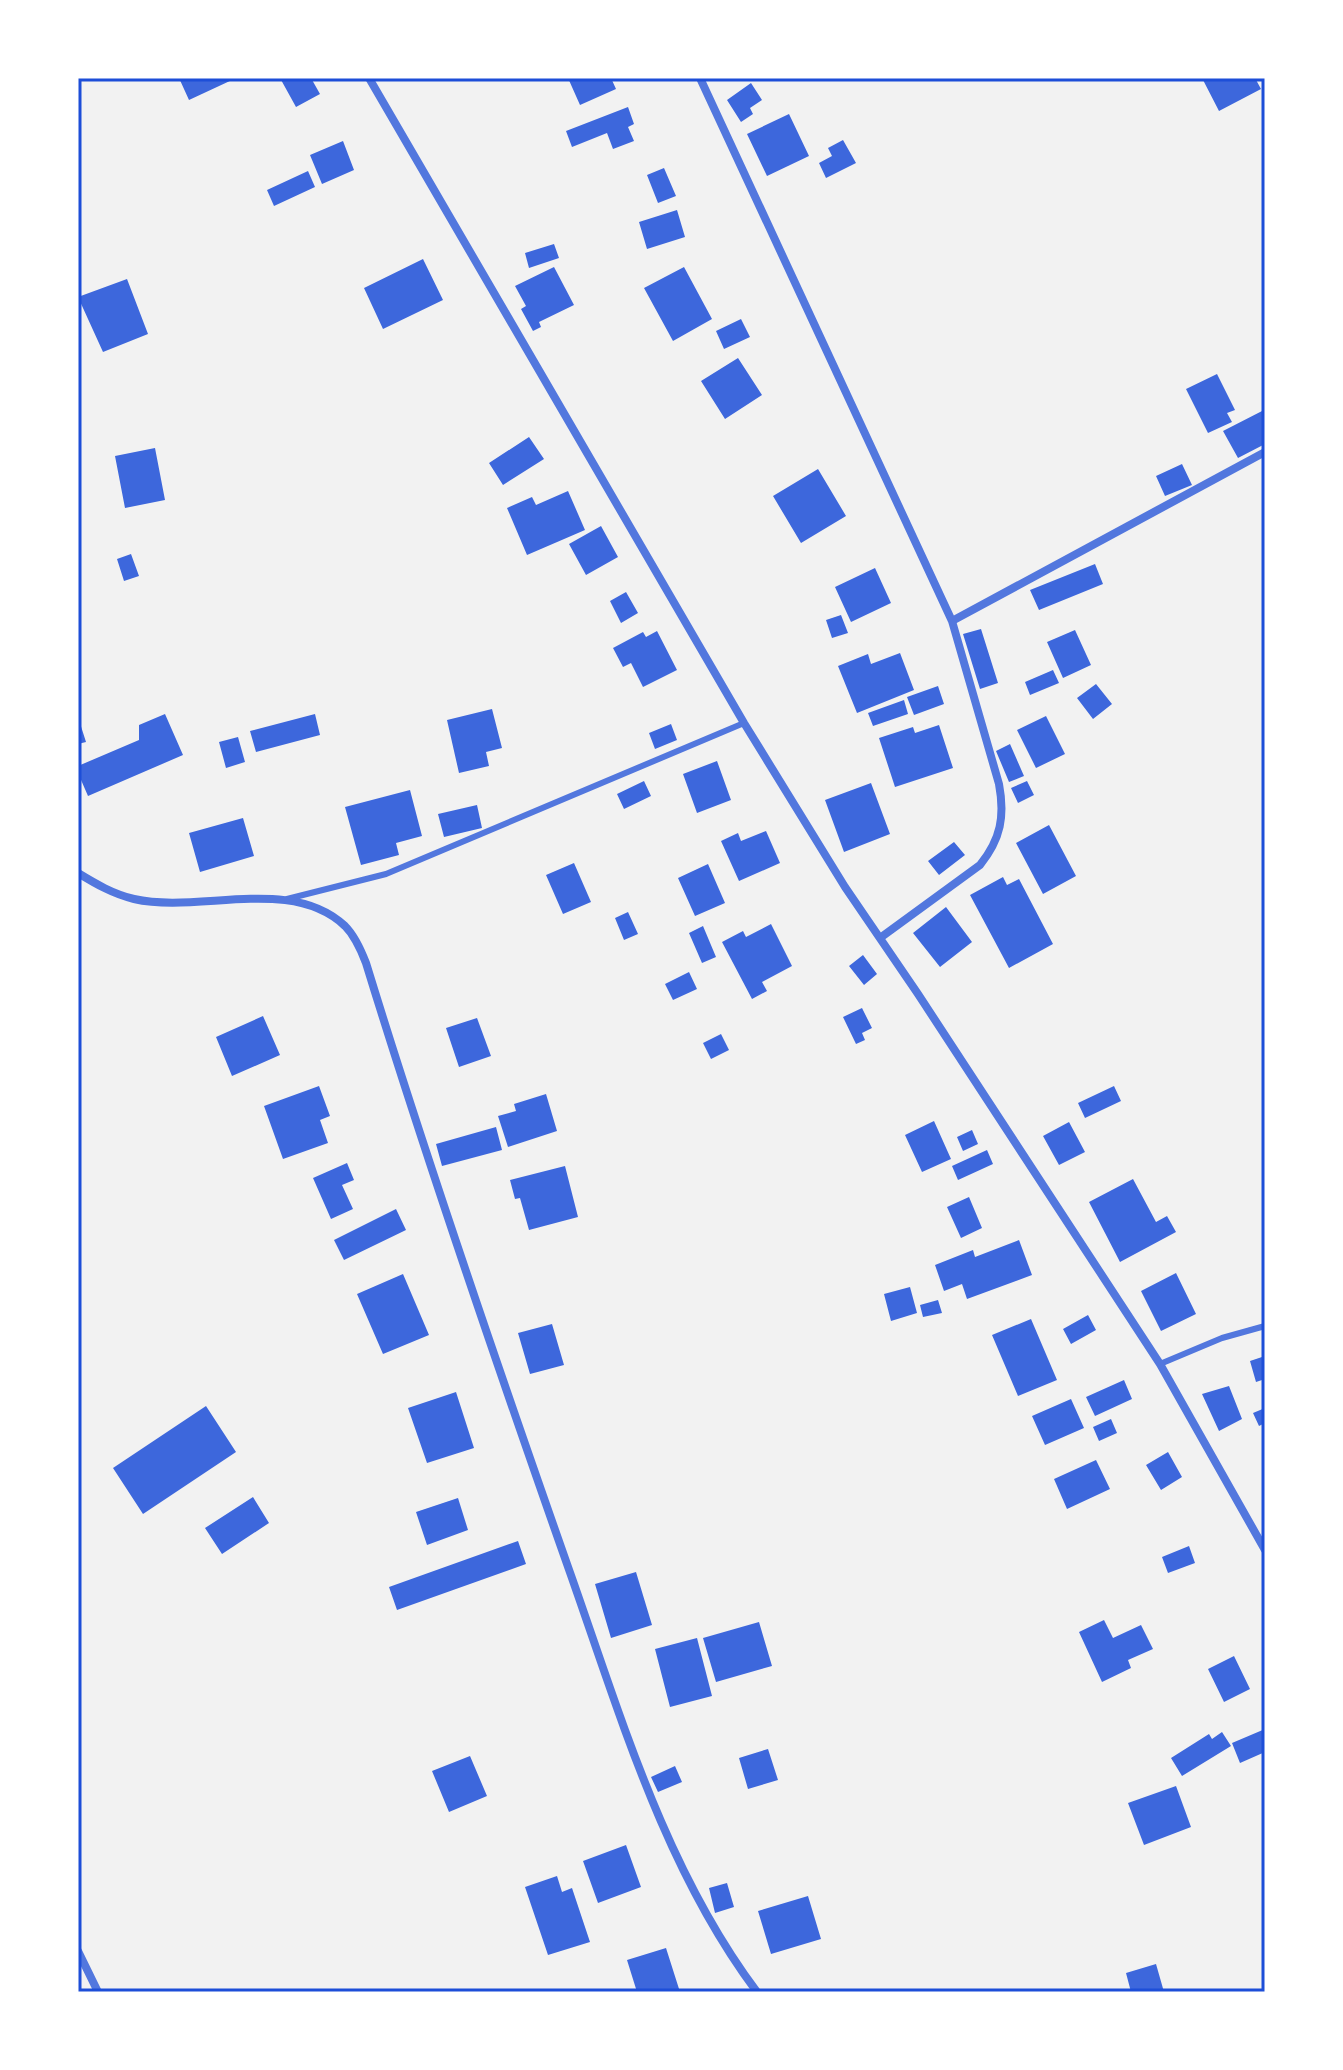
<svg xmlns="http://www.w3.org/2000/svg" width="1343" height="2070" viewBox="0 0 1343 2070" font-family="Roboto,sans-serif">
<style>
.building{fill:#3d67dc}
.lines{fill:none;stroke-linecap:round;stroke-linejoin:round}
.service{stroke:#5277de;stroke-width:6}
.minor{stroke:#5277de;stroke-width:8}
.neatline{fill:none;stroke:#1d4ed8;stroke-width:3}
</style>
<rect width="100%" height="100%" fill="#f2f2f2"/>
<!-- building -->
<path class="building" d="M179 78H231L232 80 189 100Z
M280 78H311L320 94 296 107Z
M568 78H611L616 89 580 105Z
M1202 78H1255L1261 89 1219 111Z
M751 83 762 100 750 108 753 114 741 122 727 100Z
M628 107 634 124 628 127 634 141 613 149 607 133 572 147 566 131Z
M789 114 809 156 767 176 747 134Z
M843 140 856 163 826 178 819 163 832 156 828 148Z
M343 141 354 170 322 184 310 155Z
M664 168 676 196 658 203 647 175Z
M308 171 315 187 274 206 267 190Z
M677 210 685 237 647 249 639 222Z
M554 244 559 258 529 268 525 253Z
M423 259 443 300 383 329 364 288Z
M554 267 574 305 539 322 541 327 533 331 521 309 526 306 515 286Z
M684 267 712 319 673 341 644 288Z
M127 279 148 334 103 352 78 297Z
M741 319 750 337 724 349 716 331Z
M738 358 762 395 725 419 701 381Z
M1217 374 1235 410 1227 413 1232 422 1208 433 1186 389Z
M1264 410 1265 444 1238 458 1223 431Z
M529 437 544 459 503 485 489 463Z
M155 448 165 500 125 508 115 456Z
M1182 464 1192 485 1165 496 1156 476Z
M818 469 846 516 801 543 773 496Z
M568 491 585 530 527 555 507 508 532 497 536 505Z
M601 526 618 557 586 575 569 544Z
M131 554 139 576 124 581 117 559Z
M1095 564 1103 584 1039 610 1030 590Z
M875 568 891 603 851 622 835 587Z
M626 592 638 613 621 623 610 601Z
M841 615 848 633 832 638 826 620Z
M981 629 998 683 980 689 963 634Z
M1075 630 1091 665 1063 678 1047 642Z
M657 631 677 670 643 687 631 663 623 667 613 648 643 632 646 637Z
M900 653 914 690 857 713 838 666 868 654 871 664Z
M1053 670 1059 683 1030 695 1025 682Z
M1096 684 1112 704 1093 719 1077 698Z
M938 686 944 704 914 715 907 697Z
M904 700 908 714 873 726 868 713Z
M492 709 502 748 486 752 489 766 459 773 447 720Z
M165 714 183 755 88 796 78 773V766L139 740V725Z
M315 714 320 735 256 752 250 731Z
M1046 716 1065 754 1036 768 1017 730Z
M78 717 86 742 78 744Z
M671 724 677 740 655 749 649 733Z
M939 725 953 768 895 787 879 738 913 727 915 733Z
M238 737 245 762 226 768 219 742Z
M1010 744 1024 776 1009 782 996 751Z
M717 761 731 800 697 813 683 774Z
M644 781 651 796 624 809 617 794Z
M1027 781 1034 795 1018 803 1011 788Z
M871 783 890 834 844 852 825 800Z
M410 790 422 836 396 843 399 855 361 865 345 807Z
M477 805 482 828 444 837 438 814Z
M243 818 254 856 200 872 189 833Z
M1049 825 1076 876 1043 894 1016 843Z
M766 831 780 863 739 881 721 841 738 833 741 841Z
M954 842 965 855 939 875 928 861Z
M574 863 591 902 563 914 546 875Z
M708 864 725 903 695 916 678 878Z
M1003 877 1007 885 1019 879 1053 944 1009 968 970 895Z
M946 907 972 942 940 967 913 933Z
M628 912 638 934 624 940 615 918Z
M771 924 792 966 762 982 767 991 752 999 722 942 743 931 746 937Z
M703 926 716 957 702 963 689 933Z
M863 955 877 974 864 985 849 966Z
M689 972 697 989 673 1000 665 984Z
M862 1008 872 1028 862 1033 865 1040 856 1044 843 1017Z
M263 1016 280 1055 232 1076 216 1037Z
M477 1018 491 1056 459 1067 446 1028Z
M721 1034 729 1050 711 1059 703 1043Z
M319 1086 330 1116 320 1120 328 1143 283 1159 264 1106Z
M1114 1086 1121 1101 1085 1118 1078 1103Z
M546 1094 557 1131 508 1147 498 1116 516 1111 514 1104Z
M934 1121 951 1159 922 1172 905 1135Z
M1069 1122 1085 1152 1059 1165 1043 1136Z
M496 1127 502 1150 442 1166 436 1144Z
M972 1130 978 1144 963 1151 957 1137Z
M987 1150 993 1164 958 1180 952 1166Z
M347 1163 354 1180 342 1185 353 1209 331 1219 313 1178Z
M565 1166 578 1217 529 1230 520 1198 515 1199 510 1180Z
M1133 1179 1156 1222 1167 1216 1176 1232 1120 1262 1089 1202Z
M969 1197 982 1228 961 1238 947 1207Z
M396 1209 406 1230 344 1260 334 1240Z
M1019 1240 1032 1275 967 1299 962 1284 944 1291 935 1265 973 1250 975 1257Z
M1176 1273 1196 1314 1161 1331 1141 1291Z
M403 1274 429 1335 383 1354 357 1294Z
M910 1287 917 1313 891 1321 884 1294Z
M938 1300 942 1313 923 1317 920 1305Z
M1088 1315 1096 1330 1071 1344 1063 1329Z
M1031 1319 1057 1380 1018 1396 992 1335Z
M552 1324 564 1365 530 1374 518 1333Z
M1265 1356V1379L1256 1382 1250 1361Z
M1124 1380 1132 1399 1095 1416 1086 1397Z
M1229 1386 1242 1419 1219 1431 1202 1394Z
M456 1392 474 1448 427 1463 408 1408Z
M1071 1399 1084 1428 1045 1445 1032 1416Z
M206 1406 236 1452 143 1514 113 1468Z
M1265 1408V1423L1259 1426 1253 1413Z
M1111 1419 1117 1433 1099 1441 1093 1427Z
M1168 1452 1182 1477 1161 1490 1146 1465Z
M1096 1460 1110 1489 1067 1509 1054 1479Z
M253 1497 269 1523 222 1554 205 1528Z
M458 1498 468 1530 427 1545 416 1512Z
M518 1541 526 1564 397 1610 389 1587Z
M1189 1546 1195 1563 1168 1573 1162 1557Z
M636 1572 652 1625 611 1638 595 1584Z
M1104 1620 1113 1638 1141 1625 1153 1649 1128 1660 1131 1668 1102 1682 1079 1632Z
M759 1622 772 1666 716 1682 703 1638Z
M697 1638 712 1696 670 1707 655 1649Z
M1234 1656 1250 1689 1224 1702 1208 1669Z
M1265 1729V1752L1240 1763 1232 1743Z
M1222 1732 1231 1746 1182 1776 1171 1758 1209 1734 1212 1739Z
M768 1749 778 1780 748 1789 739 1758Z
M470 1756 487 1796 449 1812 432 1771Z
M675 1766 682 1782 658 1792 651 1777Z
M1176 1786 1191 1827 1144 1845 1128 1803Z
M626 1845 641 1887 598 1903 583 1861Z
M557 1876 562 1892 572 1888 590 1942 548 1955 525 1887Z
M727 1883 734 1907 715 1913 709 1888Z
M808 1896 821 1939 771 1954 758 1911Z
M666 1948 680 1992H637L627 1960Z
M1156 1964 1164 1992H1131L1126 1973Z"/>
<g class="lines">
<!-- service -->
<path class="service" d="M287 899 386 874 744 723
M1160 1364 1222 1338 1265 1326"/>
<!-- minor -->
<path class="minor" d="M369 78 744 723 845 887 918 994 1160 1364 1265 1550
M700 78 952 621 999 784C1005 816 1001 839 980 865L880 938
M952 621 1265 452
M78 873C96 884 113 894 134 899 199 914 291 875 345 926 355 936 361 950 366 963 428 1165 497 1365 567 1564 619 1710 663 1867 757 1992
M78 1951 98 1992"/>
</g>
<!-- border -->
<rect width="1343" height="2070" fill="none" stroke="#ffffff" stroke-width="160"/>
<rect x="80" y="80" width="1183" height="1910" class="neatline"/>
</svg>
